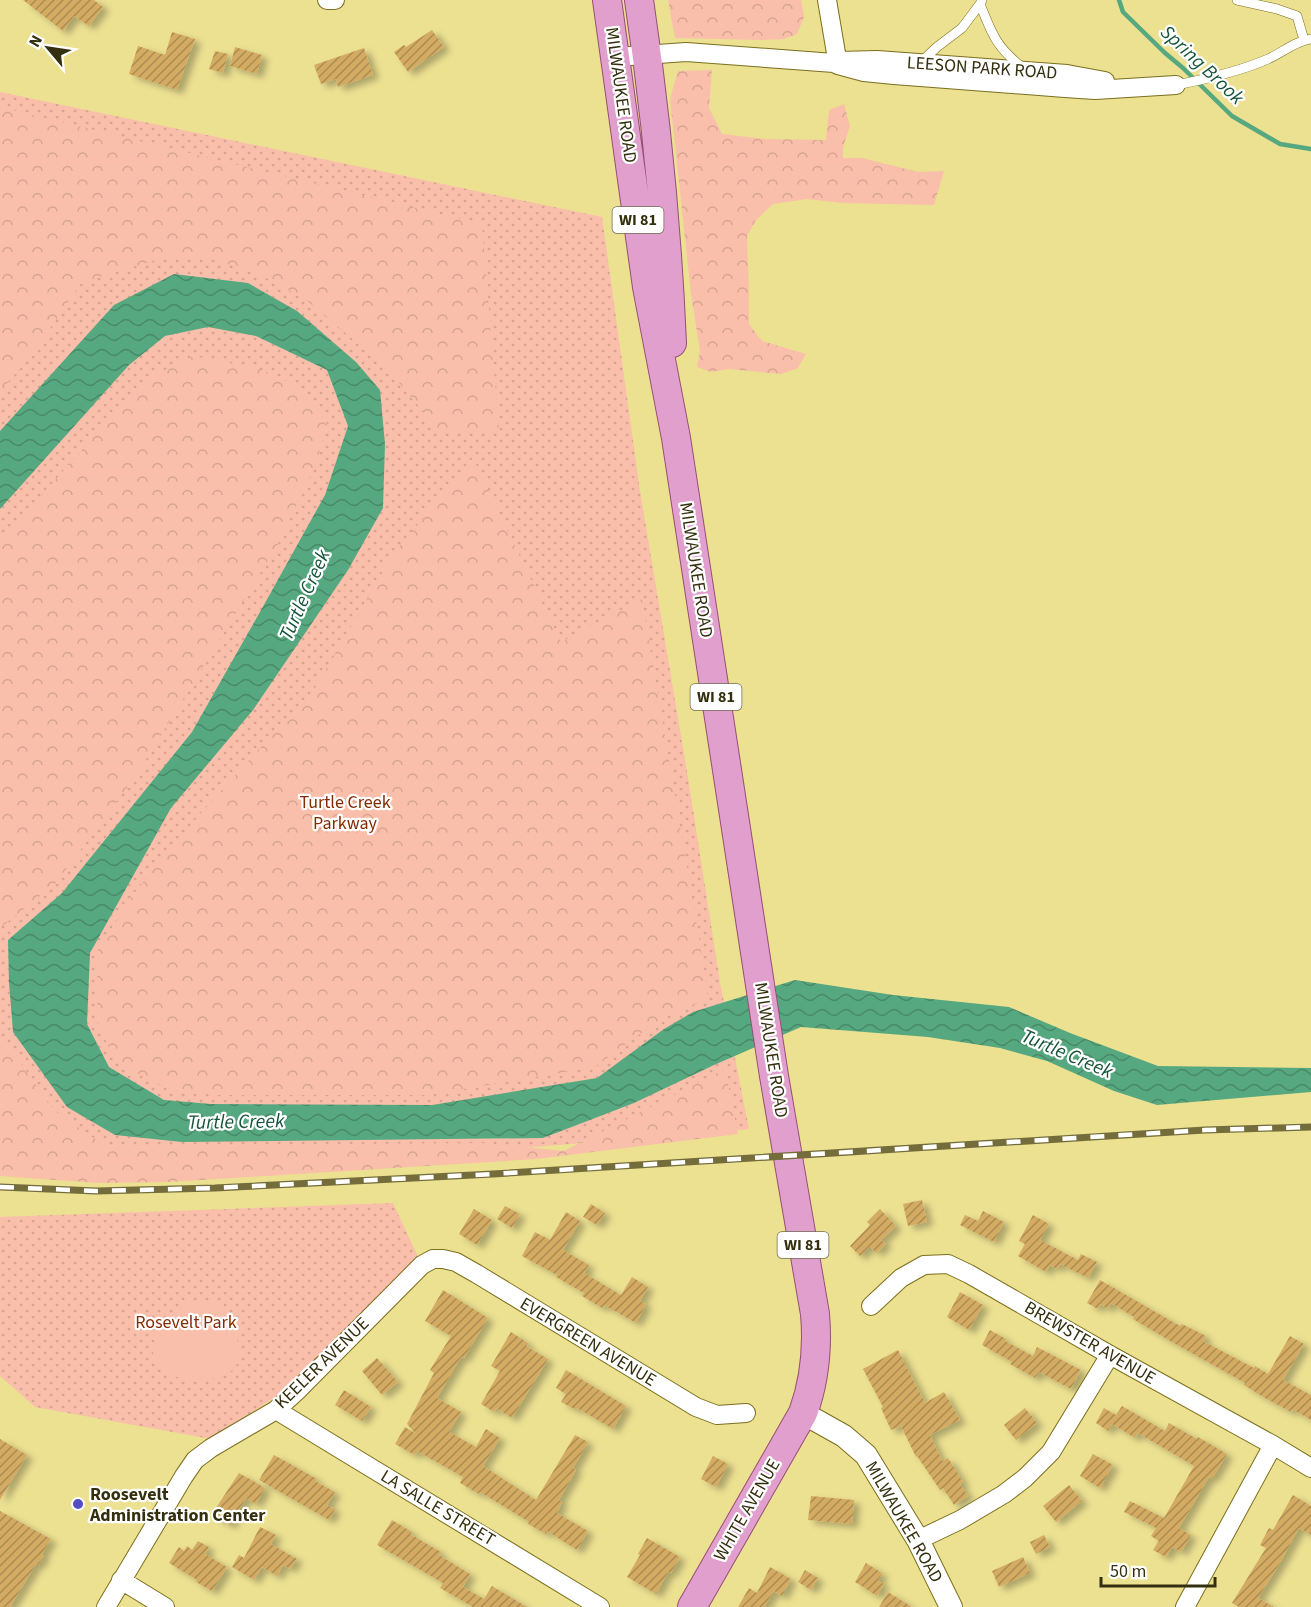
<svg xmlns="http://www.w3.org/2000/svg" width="1311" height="1607" viewBox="0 0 1311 1607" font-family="'Source Sans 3',sans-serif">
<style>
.grass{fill:url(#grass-dots)}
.forest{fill:url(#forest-crowns)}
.pitch{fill:#f9bfaa}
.water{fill:url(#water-waves)}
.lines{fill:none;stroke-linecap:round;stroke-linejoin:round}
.stream{stroke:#56a880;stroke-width:4.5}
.building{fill:url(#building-hatch);filter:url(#shadow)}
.service-casing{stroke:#7b6f1d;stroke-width:10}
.minor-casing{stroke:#7b6f1d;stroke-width:20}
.tertiary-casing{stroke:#7b6f1d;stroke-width:24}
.primary-casing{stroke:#974e74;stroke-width:30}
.service{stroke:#fff;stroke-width:9}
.minor{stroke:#fff;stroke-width:18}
.tertiary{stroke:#fff;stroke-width:22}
.primary{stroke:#e09fcd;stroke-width:28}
.rail-casing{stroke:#746c3b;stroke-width:7}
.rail{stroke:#fff;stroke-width:4.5;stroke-dasharray:14;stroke-linecap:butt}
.poi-dot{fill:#534cc3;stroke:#fff;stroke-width:2}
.labels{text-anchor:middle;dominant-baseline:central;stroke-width:4.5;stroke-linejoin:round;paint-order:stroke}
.shield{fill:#fff;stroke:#716d56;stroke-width:1.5}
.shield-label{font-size:16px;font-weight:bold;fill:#342f0e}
.street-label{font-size:18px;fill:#342f0e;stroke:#fff}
.park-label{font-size:18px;fill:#842b00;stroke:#fff}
.poi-label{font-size:18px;font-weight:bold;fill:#342f0e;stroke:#fff;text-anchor:start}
.water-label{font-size:20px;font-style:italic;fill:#165539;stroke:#fff}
</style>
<defs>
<pattern id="grass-dots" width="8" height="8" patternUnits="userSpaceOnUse" patternTransform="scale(1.5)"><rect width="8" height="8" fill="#f9bfaa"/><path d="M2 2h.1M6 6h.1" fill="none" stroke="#d6a491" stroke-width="1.8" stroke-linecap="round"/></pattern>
<pattern id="forest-crowns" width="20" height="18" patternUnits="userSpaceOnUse" patternTransform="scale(1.5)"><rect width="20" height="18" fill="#f9bfaa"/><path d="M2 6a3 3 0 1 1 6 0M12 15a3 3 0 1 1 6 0" fill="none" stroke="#d6a491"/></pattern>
<pattern id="water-waves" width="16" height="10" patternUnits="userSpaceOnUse" patternTransform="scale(1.5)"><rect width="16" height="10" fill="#56a880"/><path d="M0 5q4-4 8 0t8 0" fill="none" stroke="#488967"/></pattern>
<pattern id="building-hatch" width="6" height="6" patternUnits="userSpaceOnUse" patternTransform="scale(1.5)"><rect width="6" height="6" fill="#d4ab64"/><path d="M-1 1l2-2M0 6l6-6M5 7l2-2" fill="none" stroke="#ad8c51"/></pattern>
<filter id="shadow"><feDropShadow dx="6" dy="4" stdDeviation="3" flood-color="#0004"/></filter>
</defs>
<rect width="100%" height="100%" fill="#ece091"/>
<!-- grass -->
<path class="grass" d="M0 92 602 217 640 491 688 778 720 982 749 1129 381 1160 0 1164Z
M393 1203 419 1259 286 1390 211 1439 35 1407 0 1376V1217Z"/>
<!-- forest -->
<path class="forest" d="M668 0H801L804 17 797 34 784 39 759 40 675 38Z
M712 70 709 108 722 134 764 139 826 140 829 110 844 104 850 126 843 147V158H862L918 172 944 171 934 205 843 203 807 199 773 204 756 220 747 236 749 290V324L762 341 806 354 798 368 781 374 729 369 711 372 697 367 700 351 691 294 670 99 678 71Z
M0 107 482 224 499 430 440 432 387 368 305 299 253 271 203 257 156 260 82 282 29 359 0 391Z
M194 356 260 369 300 387 327 423 316 464 277 546 136 776 55 884 0 928V541L146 379Z
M473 458 561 642 642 599 709 998 662 1018 595 1067 428 1095H216L168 1089 115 1062 97 1020V951L135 892 199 815 315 688 393 554Z
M0 1034 55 1111 105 1146 481 1143 564 1151 725 1069 738 1134 536 1159 169 1182 98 1183 0 1176Z"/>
<!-- pitch -->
<path class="pitch" d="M206 1301C210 1302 215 1303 218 1306 223 1309 226 1316 229 1321 239 1339 249 1365 223 1376 215 1379 204 1378 196 1378 183 1379 172 1378 161 1369 141 1351 163 1314 183 1305 189 1302 199 1302 206 1301Z"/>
<!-- water -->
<path class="water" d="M174 274 248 283 297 311 356 362 380 390 385 444 383 508 348 570 253 710 171 808 90 953 87 1024 109 1067 164 1100 211 1104 432 1105 597 1078 664 1029 693 1012 795 980 893 995 1009 1007 1070 1033 1158 1066 1311 1068V1092L1157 1105 1114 1091 1047 1061 1000 1048 928 1037 801 1027 714 1065 634 1103 543 1138 182 1142 115 1135 67 1107 13 1032 9 982 8 940 62 893 192 732 260 612 325 495 348 426 327 370 256 336 208 327 165 336 129 365 0 509V431L114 305Z"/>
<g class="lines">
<!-- stream -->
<path class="stream" d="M1119 0 1123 12 1165 53 1183 68 1232 116 1280 144 1311 149"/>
</g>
<!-- building -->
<path class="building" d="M23 0H94L103 7 89 26 74 16 63 31Z
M432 30 444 47 408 72 394 52 404 45 406 47Z
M172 32 195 39 177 90 129 74 138 46 165 55Z
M235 47 262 55 257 74 230 66Z
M364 48 373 75 338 87 336 79 321 84 314 65Z
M215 51 228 54 223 73 209 69Z
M922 1200 927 1222 908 1226 903 1204Z
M591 1204 605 1213 597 1225 583 1217Z
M505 1206 520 1214 512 1228 497 1219Z
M474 1209 492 1220 477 1245 459 1234Z
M880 1209 896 1226 881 1240 886 1244 876 1253 870 1246 860 1256 850 1246 870 1225 867 1222Z
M983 1211 1004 1222 994 1242 960 1225 965 1215 978 1221Z
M566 1212 580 1221 563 1250 589 1265 584 1273 621 1295 632 1277 648 1287 640 1301 646 1304 636 1323 604 1305 602 1308 582 1296 584 1293 556 1277 557 1275 522 1256 535 1232 550 1240Z
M1033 1215 1049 1224 1040 1240 1078 1260 1081 1254 1097 1262 1088 1278 1060 1264 1057 1269 1050 1265 1046 1272 1018 1256 1025 1244 1019 1241Z
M1100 1280 1180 1326 1182 1324 1206 1336 1203 1341 1254 1368 1255 1366 1268 1374 1290 1336 1304 1344 1283 1380 1311 1395V1420L1292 1409 1291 1412 1265 1398 1244 1385 1245 1383 1172 1342 1133 1319 1134 1317 1111 1303 1108 1309 1100 1304 1098 1309 1087 1303Z
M443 1290 488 1318 464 1358 461 1357 437 1398 461 1412 449 1432 476 1447 486 1429 500 1438 483 1466 536 1500 575 1435 588 1442 573 1468 576 1470 559 1500 562 1502 557 1513 588 1531 577 1550 547 1531 546 1534 528 1524 529 1522 480 1492 479 1494 460 1483 463 1477 417 1451 415 1455 395 1444 405 1427 416 1434 407 1424 434 1373 430 1370 451 1336 425 1321Z
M960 1292 983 1305 969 1330 947 1317Z
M990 1330 1006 1339 1005 1341 1033 1356 1037 1347 1081 1370 1071 1389 1039 1372 1035 1378 1010 1364 1012 1362 982 1345Z
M511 1332 528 1343 526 1346 548 1359 512 1418 496 1408 494 1412 481 1404 500 1371 491 1366Z
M898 1350 925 1403 944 1392 960 1420 930 1435 942 1461 948 1458 963 1482 960 1484 968 1496 954 1505 943 1488 940 1490 917 1456 916 1457 901 1426 891 1430 881 1408 883 1407 863 1369Z
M377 1358 398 1382 382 1395 362 1371Z
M566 1370 626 1406 613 1429 577 1408 576 1410 561 1402 566 1394 556 1388Z
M344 1390 371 1407 362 1421 335 1405Z
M1122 1406 1165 1431 1169 1423 1197 1439 1198 1437 1227 1454 1212 1479 1209 1477 1179 1528 1191 1535 1181 1552 1172 1547 1166 1557 1153 1550 1159 1541 1151 1536 1156 1528 1124 1512 1130 1501 1164 1518 1194 1466 1138 1433 1135 1438 1112 1424 1108 1431 1096 1423 1104 1408 1116 1415Z
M1025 1408 1037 1423 1016 1440 1004 1425Z
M0 1439 27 1455 0 1500Z
M1093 1454 1113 1465 1100 1488 1080 1476Z
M274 1455 317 1479 315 1481 335 1492 327 1505 335 1509 329 1520 259 1480Z
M713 1456 728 1464 716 1487 701 1479Z
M239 1473 265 1488 256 1504 246 1498 230 1525 212 1514Z
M1069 1485 1082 1501 1056 1522 1043 1506Z
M1293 1495 1311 1506V1535L1299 1528 1280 1563 1258 1598 1274 1607H1239L1232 1603 1266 1548 1260 1545 1269 1528 1273 1530Z
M811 1496 854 1500 852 1524 808 1520Z
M0 1511 51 1539 42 1554 44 1556 38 1565 36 1564 10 1607H0Z
M392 1520 412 1532 410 1534 441 1552 439 1555 470 1574 463 1587 484 1599 492 1586 527 1607H473L440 1588 443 1583 377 1545Z
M260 1527 276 1535 271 1544 297 1559 290 1569 283 1565 277 1576 262 1567 254 1580 232 1567 239 1555 244 1558Z
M1044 1535 1050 1547 1036 1554 1030 1542Z
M647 1538 680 1557 671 1573 668 1572 656 1594 627 1577 640 1555 638 1554Z
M198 1541 209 1547 205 1554 227 1567 212 1591 196 1582 197 1580 169 1563 179 1547 184 1551 187 1546 192 1550Z
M1023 1557 1030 1573 999 1587 992 1571Z
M866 1563 882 1573 878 1581 884 1584 877 1596 855 1582Z
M770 1567 791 1579 782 1596 774 1591 764 1607H738L749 1588 757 1593Z
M805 1570 818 1578 811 1590 798 1582Z
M888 1592 912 1607H879Z"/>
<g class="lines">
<defs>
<path id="service" d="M1237 0 1277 9 1297 16 1304 40
M980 4C992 34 996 47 1023 68
M921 62 937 47 962 28 980 4 982 0
M1176 85C1207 79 1238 72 1268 59 1282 53 1295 41 1311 39"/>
<path id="minor" d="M327 0H335
M827 0 836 53 834 63 838 61 877 60 1067 74 1105 81
M616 57 686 52 834 63 838 65 864 72 894 75 1065 88 1095 90 1176 85
M871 1306 901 1278 924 1265 948 1264 969 1274 1110 1355 1273 1445 1311 1468
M276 1410 600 1607
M918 1540 960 1520 1004 1494 1025 1478 1051 1452 1110 1355
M121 1580 165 1607
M106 1607 184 1476 195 1460 211 1448 276 1410 299 1389 422 1265 433 1259H443L456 1262 477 1274 696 1407 717 1415 746 1413
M1185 1607 1273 1445"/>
<path id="tertiary" d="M803 1413 844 1436 866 1455 918 1540 951 1607"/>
<path id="primary" d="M607 0 647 287 676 438 774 1076 815 1314C818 1349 815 1380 803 1413L692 1607
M639 0C656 114 667 228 672 343"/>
</defs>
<!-- service casing -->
<use href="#service" class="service-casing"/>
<!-- minor casing -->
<use href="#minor" class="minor-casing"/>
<!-- tertiary casing -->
<use href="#tertiary" class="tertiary-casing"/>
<!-- primary casing -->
<use href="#primary" class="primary-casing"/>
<!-- service -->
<use href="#service" class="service"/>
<!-- minor -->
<use href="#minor" class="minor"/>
<!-- tertiary -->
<use href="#tertiary" class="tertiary"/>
<!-- primary -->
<use href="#primary" class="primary"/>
<defs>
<path id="rail" d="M0 1187 96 1191 215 1188 493 1174 1205 1130 1311 1127"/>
</defs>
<!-- rail casing -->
<use href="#rail" class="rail-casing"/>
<!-- rail -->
<use href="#rail" class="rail"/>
</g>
<!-- markers -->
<circle class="poi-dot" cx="78" cy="1504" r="6"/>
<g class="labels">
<!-- shield labels -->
<g class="shield">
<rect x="612.5" y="207" width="51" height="26" rx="4.5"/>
<rect x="690.5" y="684" width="51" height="26" rx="4.5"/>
<rect x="777.5" y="1232" width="51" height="26" rx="4.5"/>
</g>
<g class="shield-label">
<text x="638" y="220">WI 81</text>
<text x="716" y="697">WI 81</text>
<text x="803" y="1245">WI 81</text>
</g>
<!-- street labels -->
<g class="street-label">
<text transform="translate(982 68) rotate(4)">LEESON PARK ROAD</text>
<text transform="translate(621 95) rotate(82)">MILWAUKEE ROAD</text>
<text transform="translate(696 570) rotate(81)">MILWAUKEE ROAD</text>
<text transform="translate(771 1050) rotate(81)">MILWAUKEE ROAD</text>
<text transform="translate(588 1342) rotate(31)">EVERGREEN AVENUE</text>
<text transform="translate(1090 1343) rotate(30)">BREWSTER AVENUE</text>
<text transform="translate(322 1363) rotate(-44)">KEELER AVENUE</text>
<text transform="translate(438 1508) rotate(31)">LA SALLE STREET</text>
<text transform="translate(747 1510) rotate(-60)">WHITE AVENUE</text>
<text transform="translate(904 1522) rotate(60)">MILWAUKEE ROAD</text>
</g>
<!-- park labels -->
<g class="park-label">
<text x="345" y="802">Turtle Creek<tspan x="345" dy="21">Parkway</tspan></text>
<text x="186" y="1322">Rosevelt Park</text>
</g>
<!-- poi labels -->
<g class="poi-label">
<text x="90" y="1494">Roosevelt<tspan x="90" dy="21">Administration Center</tspan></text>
</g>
<!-- water labels -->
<g class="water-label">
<text transform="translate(1202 65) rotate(43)">Spring Brook</text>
<text transform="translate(305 595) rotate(-66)">Turtle Creek</text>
<text transform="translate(1067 1054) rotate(23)">Turtle Creek</text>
<text transform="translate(236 1122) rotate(-1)">Turtle Creek</text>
</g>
</g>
<!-- north arrow -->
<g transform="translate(48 48) rotate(299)" stroke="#ffffff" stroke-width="4.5" paint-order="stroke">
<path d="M0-4.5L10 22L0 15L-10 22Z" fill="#342f0e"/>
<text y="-9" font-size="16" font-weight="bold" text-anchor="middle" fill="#342f0e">N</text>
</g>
<!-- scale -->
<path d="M1101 1577v9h114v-9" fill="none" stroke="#342f0e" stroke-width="3"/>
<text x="1110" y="1577" font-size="18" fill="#342f0e" stroke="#ffffff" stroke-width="4.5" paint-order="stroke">50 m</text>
</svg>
